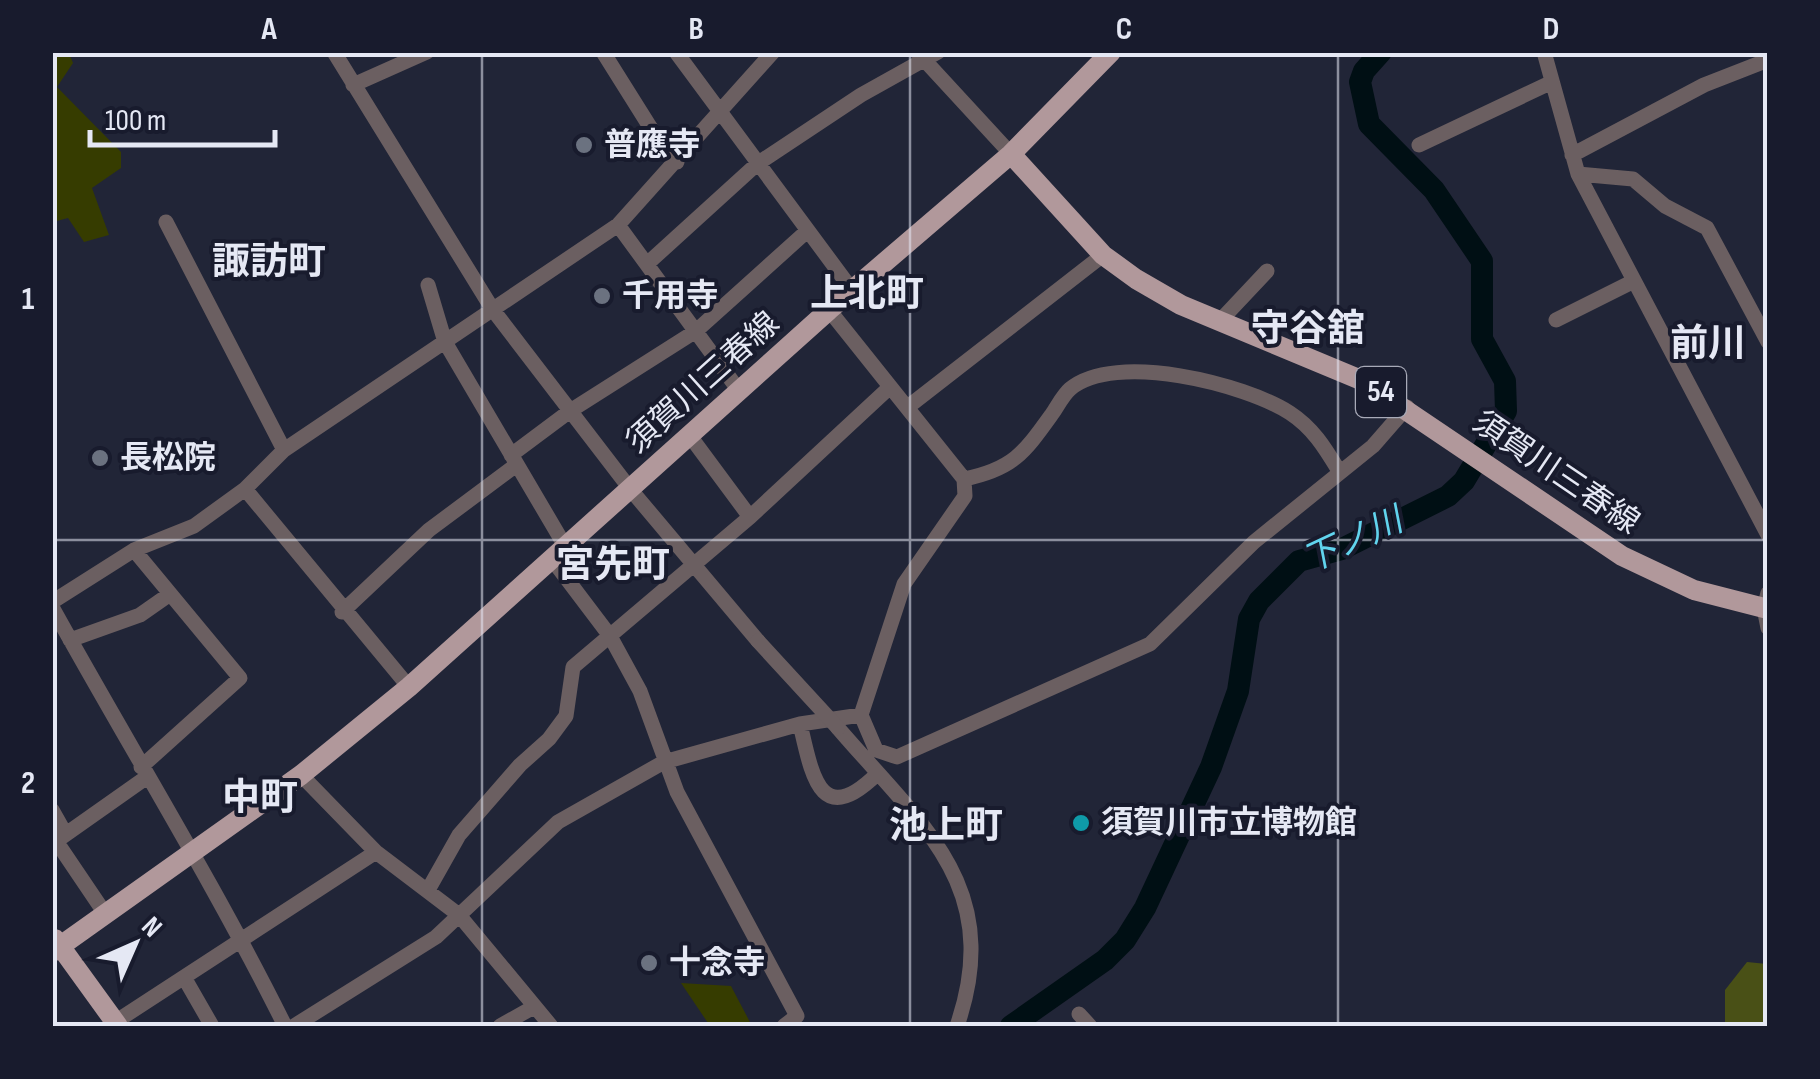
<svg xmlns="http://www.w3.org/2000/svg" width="1820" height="1079" viewBox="0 0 1820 1079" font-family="'Sofia Sans Condensed','Noto Sans JP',sans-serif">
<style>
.green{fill:#363c00}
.forest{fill:#495016}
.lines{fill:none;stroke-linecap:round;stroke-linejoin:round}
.river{stroke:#000f14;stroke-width:22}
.minor{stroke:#6b5f61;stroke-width:15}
.major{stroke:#b1989b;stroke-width:20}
.minor-bridge{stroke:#6b5f61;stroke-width:15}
.grid{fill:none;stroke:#e5e8f4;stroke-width:2.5;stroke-opacity:0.55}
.worship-dot{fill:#6b7280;stroke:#181b2d;stroke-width:4}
.culture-dot{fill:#0f9aa8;stroke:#181b2d;stroke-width:4}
.labels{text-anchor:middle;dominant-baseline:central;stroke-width:8;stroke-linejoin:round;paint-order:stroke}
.shield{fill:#181b2d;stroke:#a8aab8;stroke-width:2.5}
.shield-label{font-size:30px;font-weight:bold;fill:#e5e8f4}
.poi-label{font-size:32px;font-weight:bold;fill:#e5e8f4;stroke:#181b2d;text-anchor:start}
.street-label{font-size:32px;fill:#e5e8f4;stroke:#181b2d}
.water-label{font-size:35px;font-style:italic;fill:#61d4ee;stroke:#181b2d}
.quarter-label{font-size:38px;font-weight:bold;fill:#e5e8f4;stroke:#181b2d}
.neatline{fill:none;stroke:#e5e8f4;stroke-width:4}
.grid-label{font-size:32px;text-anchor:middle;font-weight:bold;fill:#e5e8f4}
</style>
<rect width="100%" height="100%" fill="#212537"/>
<!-- green -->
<path class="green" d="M53 52 69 53 73 63 57 87 121 152V168L92 188 109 235 84 242 68 218 53 222Z
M681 983 731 986 752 1026H710Z"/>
<!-- forest -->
<path class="forest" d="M1747 962 1767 964V1026H1725V990Z"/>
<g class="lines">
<!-- river -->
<path class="river" d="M1011 1026 1105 960 1125 940 1145 908 1211 767 1238 691 1249 619 1259 601 1299 561 1342 549 1448 496 1464 481 1506 411 1505 381 1482 339V261L1434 190 1369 124 1360 82 1364 71 1381 52"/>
<!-- minor -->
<path class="minor" d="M334 52 493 310 631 490 758 641
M603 52 667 154 677 162
M676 52 852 290
M917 52 1011 154
M1544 52 1578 174 1768 535
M353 85 427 52
M1419 145 1550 83
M1572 155 1704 85 1768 60
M1578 174 1633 179 1665 206 1707 228 1768 342
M166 222 284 450
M618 225 740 392
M647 264 757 164 861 95 938 52
M428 285 445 342 565 546
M829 310 964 479 965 496 904 584 861 715 876 750 897 757 1150 644 1254 542 1373 446 1407 407
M1556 320 1634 281
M1219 322 1267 271
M909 406 1103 255
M690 436 750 517
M511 455 570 411 696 331 806 232
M964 479C1013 469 1024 453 1052 414 1057 407 1063 395 1070 389 1115 351 1245 384 1290 413 1313 428 1325 448 1339 471
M245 489 409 687
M134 550 240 678 141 767
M551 558 610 636 640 691 677 792 797 1016 784 1026
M1768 593 1764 608 1768 628
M52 602 134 550 194 526 245 489 284 450 618 225 773 52
M52 607C130 748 214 883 285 1026
M342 612 429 530 515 466
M70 640 140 615 170 594
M800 724C812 775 820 830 877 774
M838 728C921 825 1005 886 957 1026
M301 775 376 852 459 915 551 1026
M52 810 65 833
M56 841 106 915
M52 844 147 777
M428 890 459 835 520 765 549 739 566 716 573 667 750 517 890 387
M185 979 212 1026
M1079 1014 1090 1026
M109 1026 376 852
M294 1026 436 937 558 822 664 762 800 724 861 715
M500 1026 532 1008"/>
<!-- major -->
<path class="major" d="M1011 154 1103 255 1136 279 1181 305 1361 380 1622 556 1694 590 1768 609
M55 939 118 1026
M52 952 301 775 409 687 829 310 1011 154 1111 52"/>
<!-- minor-bridge -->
<path class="minor-bridge" d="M758 641 838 728"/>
</g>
<!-- grid -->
<path class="grid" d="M482 52V1026M910 52V1026M1338 52V1026M52 540H1768"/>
<!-- markers -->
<g class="worship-dot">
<circle cx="584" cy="145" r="10"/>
<circle cx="602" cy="296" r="10"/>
<circle cx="100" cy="458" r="10"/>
<circle cx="649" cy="963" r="10"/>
</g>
<circle class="culture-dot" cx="1081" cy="823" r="10"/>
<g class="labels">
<!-- shield labels -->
<rect class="shield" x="1356" y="367" width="50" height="50" rx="8"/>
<g class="shield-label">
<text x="1381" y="392">54</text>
</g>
<!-- poi labels -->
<g class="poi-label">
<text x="604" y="145">普應寺</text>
<text x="622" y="296">千用寺</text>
<text x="120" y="458">長松院</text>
<text x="1101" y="823">須賀川市立博物館</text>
<text x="669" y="963">十念寺</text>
</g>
<!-- street labels -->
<g class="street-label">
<text transform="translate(703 383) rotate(-42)">須賀川三春線</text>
<text transform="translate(1556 473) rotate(34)">須賀川三春線</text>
</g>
<!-- water labels -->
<g class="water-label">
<text transform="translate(1353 541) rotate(-25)">下ノ川</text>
</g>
<!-- quarter labels -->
<g class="quarter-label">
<text x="269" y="262">諏訪町</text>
<text x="867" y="294">上北町</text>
<text x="1308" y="329">守谷舘</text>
<text x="1708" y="344">前川</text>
<text x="613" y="565">宮先町</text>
<text x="260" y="798">中町</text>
<text x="946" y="826">池上町</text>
</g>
</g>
<!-- border -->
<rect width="1820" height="1079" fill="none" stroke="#181b2d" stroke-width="110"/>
<!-- north arrow -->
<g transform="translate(135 944) rotate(45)" stroke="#181b2d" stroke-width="8" paint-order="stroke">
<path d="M0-8L18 38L0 25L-18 38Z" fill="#e5e8f4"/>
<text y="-15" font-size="28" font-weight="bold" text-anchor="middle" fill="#e5e8f4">N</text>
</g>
<!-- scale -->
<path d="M90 130v15h185v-15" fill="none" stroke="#e5e8f4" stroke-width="5"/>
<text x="105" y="130" font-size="30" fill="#e5e8f4" stroke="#181b2d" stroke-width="8" paint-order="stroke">100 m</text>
<rect x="55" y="55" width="1710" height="969" class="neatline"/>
<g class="grid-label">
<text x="269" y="39">A</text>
<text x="696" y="39">B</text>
<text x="1124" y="39">C</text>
<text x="1551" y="39">D</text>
<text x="28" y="309">1</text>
<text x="28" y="793">2</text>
</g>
</svg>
